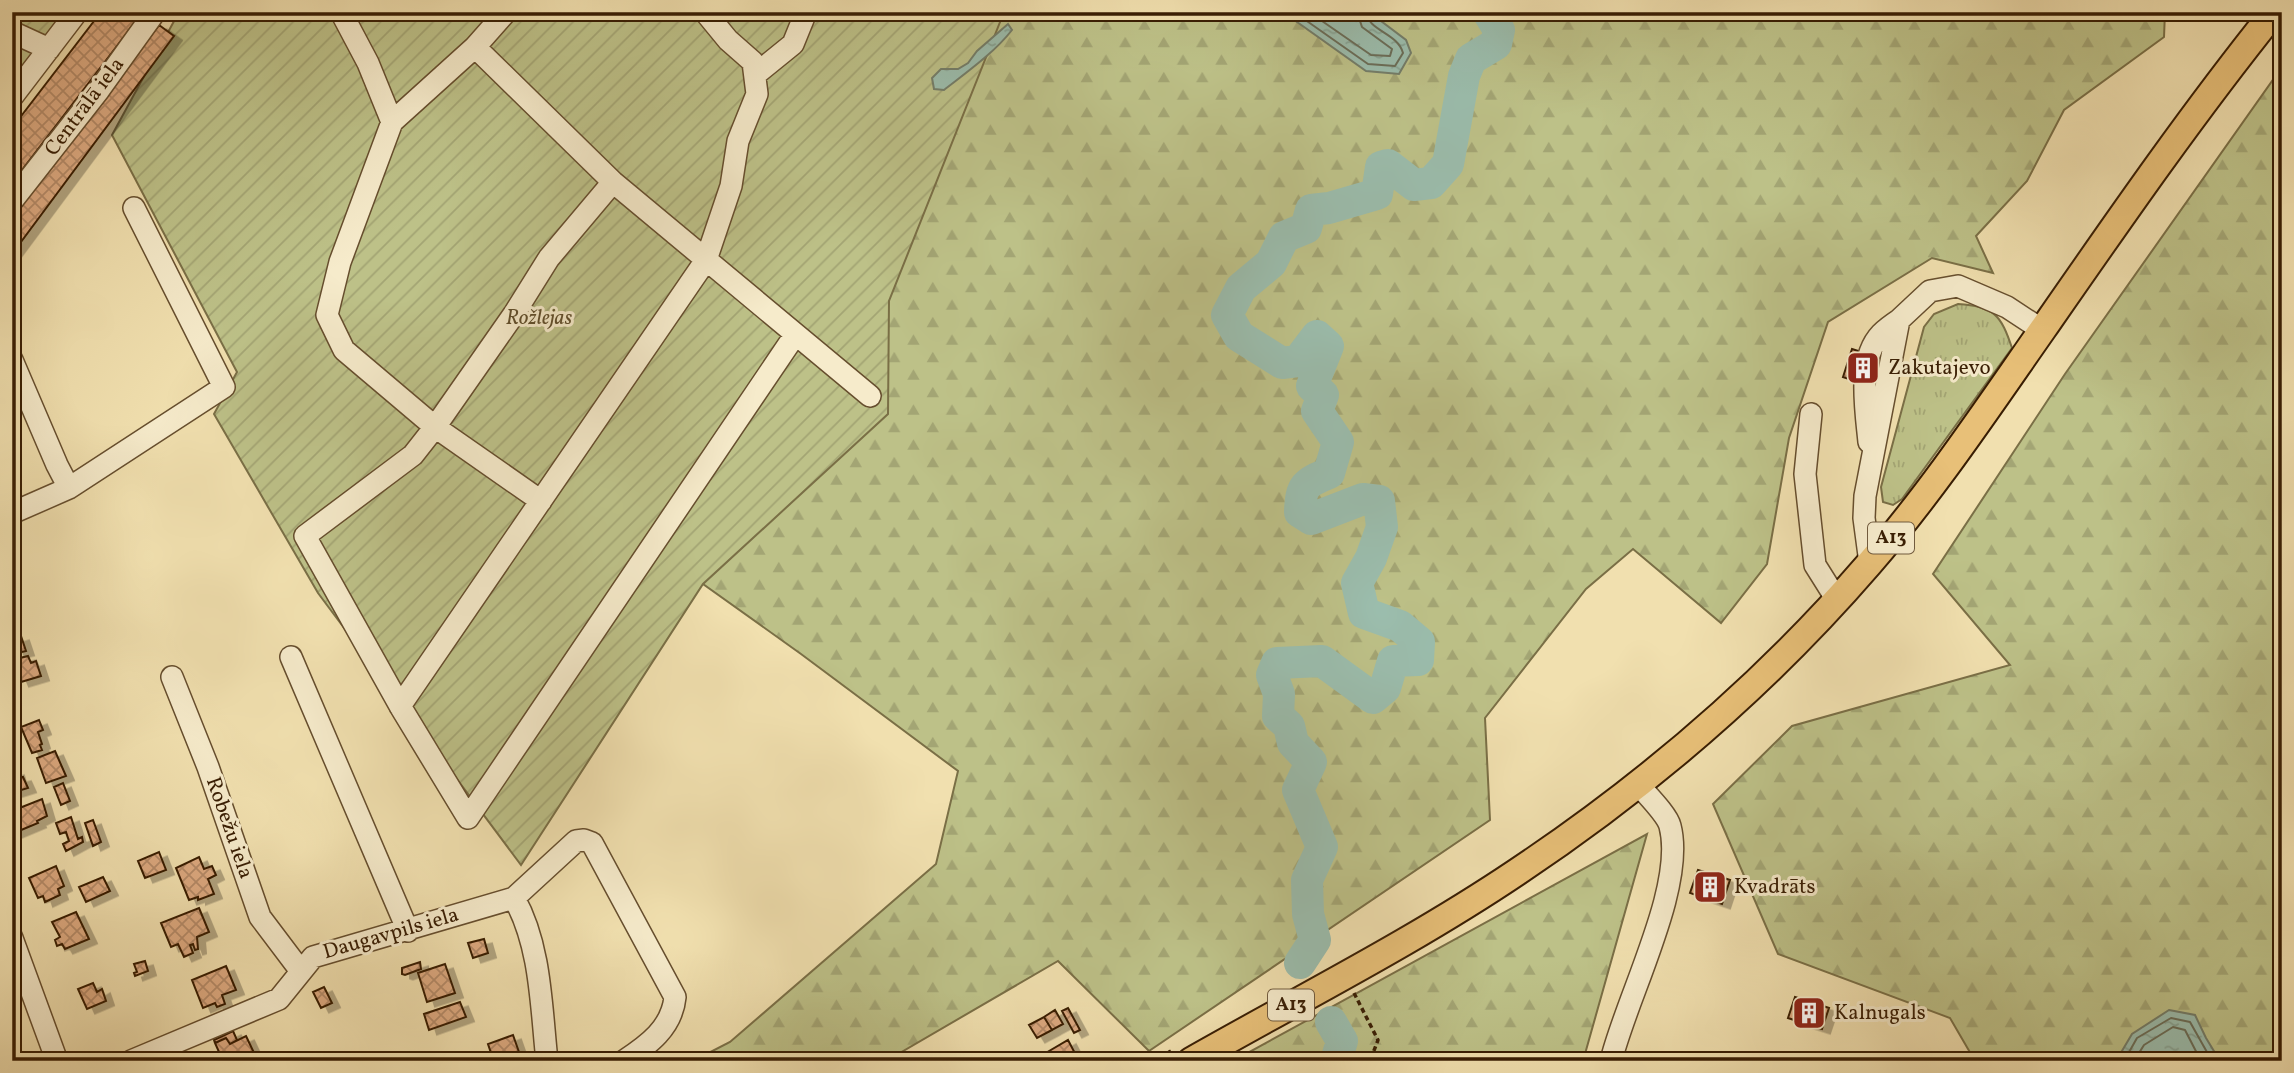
<svg xmlns="http://www.w3.org/2000/svg" width="2294" height="1073" viewBox="0 0 2294 1073" font-family="Vollkorn,serif">
<style>
.grass{fill:url(#grass-tufts);stroke:#7a6f46;stroke-width:2}
.forest{fill:url(#forest-firs);stroke:#7a6f46;stroke-width:2}
.garden{fill:url(#garden-furrows);stroke:#7a6f46;stroke-width:2}
.water{fill:url(#water-ripples);stroke:#737d69;stroke-width:2}
.lines{fill:none;stroke-linecap:round;stroke-linejoin:round}
.shore{stroke:#6a6d58;stroke-width:2}
.river{stroke:#9bbdad;stroke-width:32}
.building{fill:url(#building-cross-hatch);stroke:#381d03;stroke-width:2;filter:url(#shadow)}
.minor-casing{stroke:#664e2e;stroke-width:24}
.major-casing{stroke:#381d03;stroke-width:30}
.path{stroke:#381d03;stroke-width:3.5;stroke-dasharray:5 3.5;stroke-linecap:butt}
.minor{stroke:#f6ebcb;stroke-width:21}
.major{stroke:#e8c078;stroke-width:26}
.labels{text-anchor:middle;dominant-baseline:central;stroke-width:6;stroke-linejoin:round;paint-order:stroke}
.shield{fill:#f6ebcb;stroke:#715b3f;stroke-width:2}
.shield-label{font-size:19px;font-weight:bold;fill:#381d03}
.street-label{font-size:21px;fill:#381d03;stroke:#f6ebcb}
.park-label{font-size:21px;font-style:italic;fill:#604e2b;stroke:#f6ebcb}
.poi-label{font-size:21px;fill:#381d03;stroke:#f6ebcb;text-anchor:start}
</style>
<defs>
<pattern id="grass-tufts" width="24" height="20" patternUnits="userSpaceOnUse" patternTransform="scale(1.75)"><rect width="24" height="20" fill="#bdc188"/><path d="M3 7l-1-3M5 7V3M7 7l1-3M15 17l-1-3M17 17v-4M19 17l1-3" fill="none" stroke="#a3a574"/></pattern>
<pattern id="forest-firs" width="22" height="20" patternUnits="userSpaceOnUse" patternTransform="scale(1.75)"><rect width="22" height="20" fill="#bdc188"/><path d="M5 1l3.5 6h-7zM16 11l3.5 6h-7z" fill="#a3a574"/></pattern>
<pattern id="garden-furrows" width="10" height="10" patternUnits="userSpaceOnUse" patternTransform="scale(1.75)"><rect width="10" height="10" fill="#bdc188"/><path d="M-1 1l2-2M0 10L10 0M9 11l2-2" fill="none" stroke="#a3a574"/></pattern>
<pattern id="water-ripples" width="26" height="14" patternUnits="userSpaceOnUse" patternTransform="scale(1.75)"><rect width="26" height="14" fill="#9bbdad"/><path d="M2 4q2-2 4 0t4 0M15 11q2-2 4 0t4 0" fill="none" stroke="#86a293"/></pattern>
<pattern id="building-cross-hatch" width="8" height="8" patternUnits="userSpaceOnUse" patternTransform="scale(1.75)"><rect width="8" height="8" fill="#ddaa81"/><path d="M0 0l8 8M0 8l8-8" fill="none" stroke="#b48a67"/></pattern>
<filter id="shadow"><feDropShadow dx="8" dy="4.5" stdDeviation="0" flood-color="#0004"/></filter>
</defs>
<rect width="100%" height="100%" fill="#f1e0af"/>
<filter id="stains"><feTurbulence type="fractalNoise" baseFrequency=".00286" numOctaves="4"/><feColorMatrix values="0 0 0 0 .2 0 0 0 0 .09 0 0 0 0 .02 0 0 0 .5 -.17"/></filter>
<radialGradient id="worn" r=".72"><stop offset=".6" stop-color="#630" stop-opacity="0"/><stop offset="1" stop-color="#630" stop-opacity=".3"/></radialGradient>
<!-- grass -->
<path class="grass" d="M1958 304C1994 306 2001 315 2012 348L1902 499 1893 505 1883 502 1881 487 1924 327 1934 314Z"/>
<!-- forest -->
<path class="forest" d="M934 12H2165L2164 37 2064 110 2027 181 1976 236 1993 273 1932 258 1828 322 1789 438 1767 564 1721 623 1633 549 1586 589 1485 718 1490 820 1149 1051 1058 961 886 1061H693L730 1042 936 864 958 771 801 654 703 584 870 351Z
M2282 67V1061H1975L1950 1018 1778 954 1713 804 1792 726 2010 665 1933 574 2065 374Z
M1647 834 1583 1061H1233Z"/>
<!-- garden -->
<path class="garden" d="M12 12H63L12 86Z
M179 12H1004L889 301 888 414 703 584 521 865 318 593 214 414 237 372 112 135Z"/>
<!-- water -->
<path class="water" d="M1283 12H1369L1406 40 1411 53 1399 74 1366 71Z
M1008 24 1012 30C994 53 967 72 944 90L934 89 932 78 941 69H958L968 63 977 51Z
M2169 1010 2195 1015 2206 1038 2220 1061H2116L2132 1034Z"/>
<g class="lines">
<!-- shore -->
<path class="shore" d="M1294 12 1368 64 1395 66 1403 53C1398 33 1368 31 1366 12
M1309 12 1371 55 1390 56 1392 49 1362 27 1357 12
M2124 1061 2137 1038 2171 1018 2190 1022 2212 1061
M2134 1061 2144 1045 2173 1027 2185 1030 2201 1061"/>
<!-- river -->
<path class="river" d="M1300 963 1315 940 1308 914 1307 880 1322 847 1298 790 1311 762 1293 743 1289 726 1278 716 1279 694 1272 675 1277 663 1322 661 1373 698 1385 688 1393 661 1418 660 1419 642 1400 626 1364 613 1357 583 1371 558 1382 527 1379 501 1363 499 1311 519 1300 512C1301 485 1305 483 1329 473L1338 442 1317 411 1323 395 1312 386 1328 346 1317 336 1298 361 1282 363 1239 336 1227 315 1241 288 1271 263 1284 237 1306 228 1311 210 1329 208 1377 194 1381 167 1388 165 1414 185 1431 183 1448 164 1464 76 1471 59 1496 44 1499 30 1488 12
M1331 1022 1342 1041 1336 1061"/>
</g>
<!-- building -->
<path class="building" d="M101 12H143L12 183V128Z
M159 25 174 36 12 254V218Z
M1852 349 1883 359 1874 387 1843 377Z
M21 636 26 651 17 653 12 639Z
M28 656 31 663 36 661 41 676 21 682 12 660Z
M39 720 43 730 38 732 42 744 40 745 42 750 32 753 21 727Z
M55 751 66 776 46 783 37 758Z
M16 771 18 778 23 777 28 788 12 793V772Z
M63 783 70 801 61 805 54 787Z
M42 799 47 816 37 821 38 823 14 833 12 811Z
M71 817 78 839 82 837 83 842 66 851 63 844 69 841 66 832 60 834 56 823Z
M93 820 101 842 93 846 85 823Z
M159 852 166 870 145 878 138 861Z
M199 857 204 869 212 866 216 875 208 879 214 894 198 900V897L189 900 176 868Z
M56 866 64 886 58 889 60 895 45 902 43 896 38 898 29 878Z
M1698 870 1730 880 1722 904 1690 893Z
M103 877 110 891 86 902 79 887Z
M199 908 209 932 197 937 198 949 195 950 193 944 190 945 193 953 184 957 178 944 171 947 161 923Z
M76 912 89 939 65 949 62 944 57 946 55 940 60 937 52 922Z
M484 939 488 953 473 958 468 943Z
M145 961 148 971 135 976 134 973 137 972 134 964Z
M420 962 421 969 405 975 402 974V968Z
M445 964 455 993 427 1002 418 973Z
M226 966 236 990 222 995 225 1004 217 1007 215 1003 203 1008 192 980Z
M93 983 97 992 102 989 106 1001 87 1009 78 989Z
M324 987 332 1003 321 1008 313 992Z
M1795 997 1829 1008 1822 1029 1788 1018Z
M460 1002 466 1017 429 1030 424 1014Z
M1068 1008 1080 1030 1074 1033 1062 1011Z
M1055 1010 1063 1024 1052 1030 1044 1017Z
M1044 1017 1052 1030 1037 1038 1029 1025Z
M233 1031 237 1040 230 1044 226 1038 215 1043 214 1040Z
M513 1035 520 1055 506 1061H486L492 1056 488 1044Z
M246 1036 255 1055 243 1061H223L215 1043 226 1038 230 1044Z
M1068 1040 1079 1061H1048L1044 1054Z"/>
<g class="lines">
<defs>
<path id="minor" d="M341 12 368 63 392 122 340 262 327 315 344 350 435 427 541 501
M12 32 49 49
M475 47 613 182 870 396
M756 74 793 44 806 12
M12 97 77 12
M392 122 475 47 506 12
M613 182 549 258 514 314 435 427 413 455 305 536 400 706 468 818 795 335
M12 201 99 90 155 12
M12 360 57 465 69 488
M1811 414 1805 474 1815 565 1837 600
M1869 442C1866 410 1857 359 1881 334 1886 329 1893 324 1899 320
M12 513 69 488 224 387 134 208
M1870 563 1864 518 1865 496 1899 320 1930 291 1958 286 2007 307 2042 330
M291 657 408 931
M172 677 208 767 260 917 300 970
M400 706 706 260 731 186 738 141 757 94 753 62 728 40 705 12
M514 898C541 946 541 1006 547 1061
M12 938 57 1061
M131 1061 279 999 313 957 514 898 576 841 584 840 592 843 675 997C672 1028 648 1045 624 1061
M1611 1061C1626 998 1686 887 1670 826 1667 814 1645 793 1637 783"/>
<path id="major" d="M1191 1061C1300 999 1413 942 1517 872 1646 786 1768 681 1869 564 1933 490 1987 409 2043 329 2118 221 2192 114 2274 12"/>
</defs>
<!-- minor casing -->
<use href="#minor" class="minor-casing"/>
<!-- major casing -->
<use href="#major" class="major-casing"/>
<!-- path -->
<path class="path" d="M1354 993 1378 1040 1370 1061
M1154 1061 1171 1051"/>
<!-- minor -->
<use href="#minor" class="minor"/>
<!-- major -->
<use href="#major" class="major"/>
</g>
<!-- icons -->
<defs>
<symbol id="building-square" viewBox="-11 -11 22 22"><rect x="-9" y="-9" width="18" height="18" rx="4" fill="#8f2418" stroke="#f6ebcb"/><path d="M-4-6H4V6H1V3H-1V6H-4ZM-2.5-4.3h1.7v1.8h-1.7ZM.8-4.3h1.7v1.8H.8ZM-2.5-1h1.7V.8h-1.7ZM.8-1h1.7V.8H.8Z" fill="#fff"/></symbol>
</defs>
<g fill-rule="evenodd">
<use href="#building-square" x="1844" y="349" width="38" height="38"/>
<use href="#building-square" x="1691" y="868" width="38" height="38"/>
<use href="#building-square" x="1790" y="994" width="38" height="38"/>
</g>
<g class="labels">
<!-- shield labels -->
<g class="shield">
<rect x="1868" y="522.5" width="46" height="31" rx="5"/>
<rect x="1268" y="989.5" width="46" height="31" rx="5"/>
</g>
<g class="shield-label">
<text x="1891" y="538">A13</text>
<text x="1291" y="1005">A13</text>
</g>
<!-- street labels -->
<g class="street-label">
<text transform="translate(85 107) rotate(-53)">Centrālā iela</text>
<text transform="translate(229 828) rotate(71)">Robežu iela</text>
<text transform="translate(391 934) rotate(-16)">Daugavpils iela</text>
</g>
<!-- park labels -->
<g class="park-label">
<text x="539" y="318">Rožlejas</text>
</g>
<!-- poi labels -->
<g class="poi-label">
<text x="1888" y="368">Zakutajevo</text>
<text x="1734" y="887">Kvadrāts</text>
<text x="1834" y="1013">Kalnugals</text>
</g>
</g>
<!-- margin -->
<rect width="2294" height="1073" fill="none" stroke="#f1e0af" stroke-width="42"/>
<rect x="14" y="14" width="2266" height="1045" fill="none" stroke="#381d03" stroke-width="3.5"/>
<rect x="21" y="21" width="2252" height="1031" fill="none" stroke="#381d03" stroke-width="2"/>
<rect width="100%" height="100%" filter="url(#stains)"/>
<rect width="100%" height="100%" fill="url(#worn)"/>
</svg>
